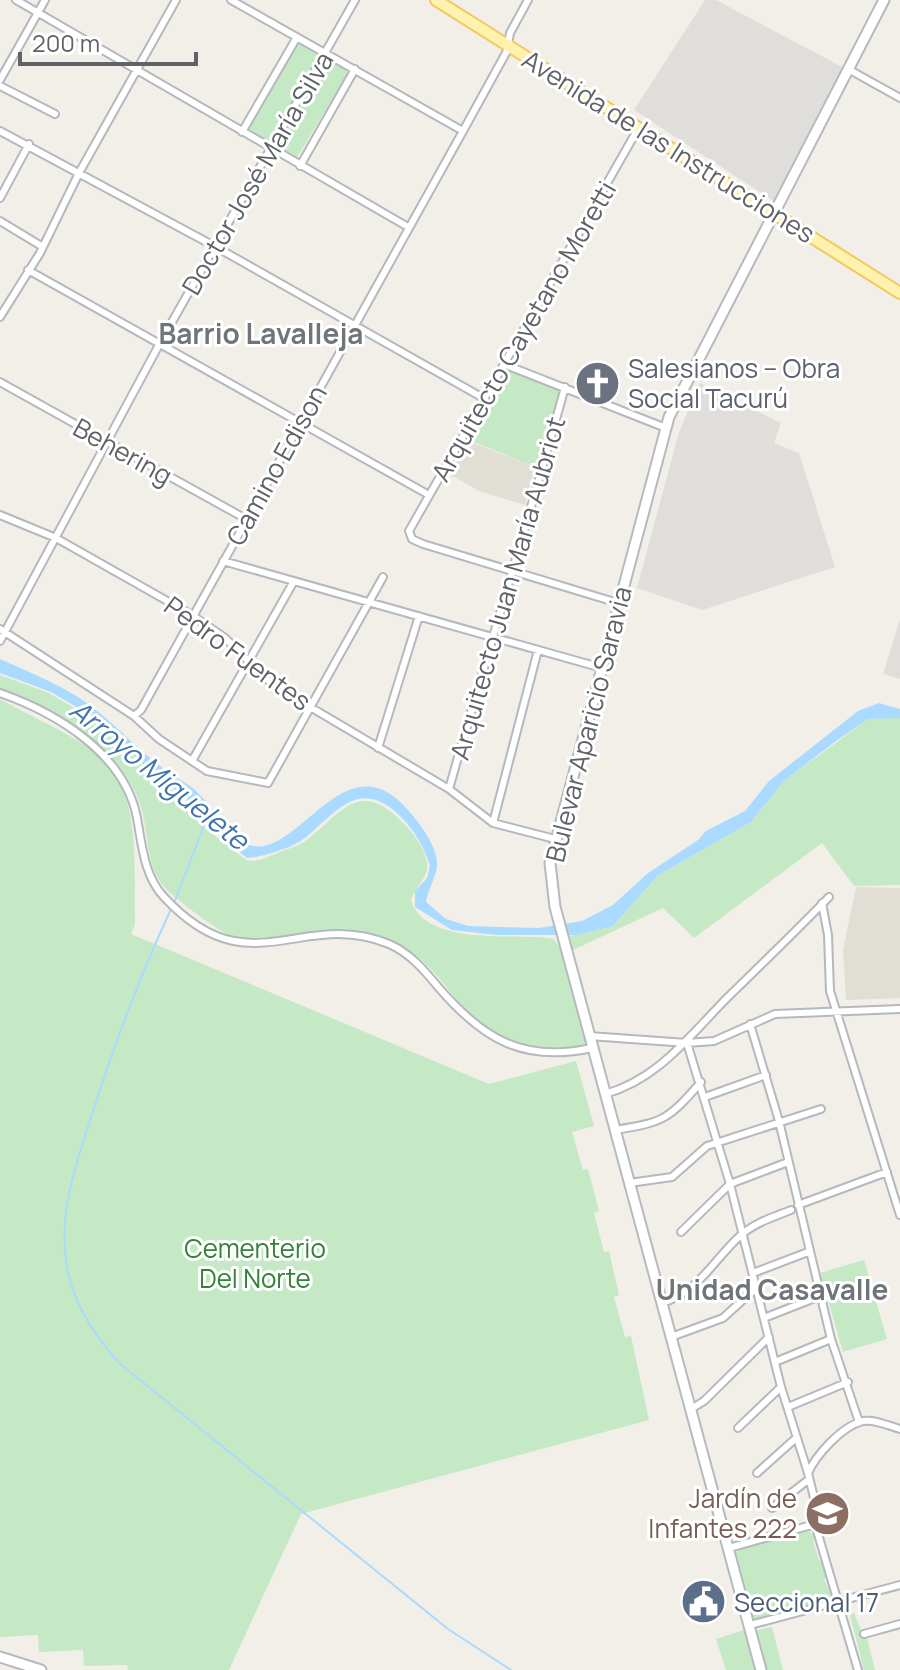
<svg xmlns="http://www.w3.org/2000/svg" width="900" height="1670" viewBox="0 0 900 1670" font-family="Manrope,sans-serif">
<style>
.industrial{fill:#e0deda}
.education{fill:#e1ded6}
.green{fill:#c5e8c5}
.water{fill:#aadaff}
.lines{fill:none;stroke-linecap:round;stroke-linejoin:round}
.stream{stroke:#aadaff;stroke-width:2}
.street-casing{stroke:#b5b8bc;stroke-width:10}
.secondary-casing{stroke:#b6babf;stroke-width:13}
.primary-casing{stroke:#f2c960;stroke-width:14}
.street{stroke:#fff;stroke-width:6}
.secondary{stroke:#fff;stroke-width:9}
.primary{stroke:#fff2af;stroke-width:10}
.labels{text-anchor:middle;dominant-baseline:central;stroke-width:6;stroke-linejoin:round;paint-order:stroke}
.street-label{font-size:26px;fill:#5f6368;stroke:#fff}
.worship-label{font-size:26px;fill:#5b616d;stroke:#fff;text-anchor:start}
.park-label{font-size:26px;fill:#348238;stroke:#fff}
.education-label{font-size:26px;fill:#785e54;stroke:#fff;text-anchor:end}
.service-label{font-size:26px;fill:#4e5e75;stroke:#fff;text-anchor:start}
.neighbourhood-label{font-size:28px;font-weight:bold;fill:#70757a;stroke:#fff}
.water-label{font-size:28px;font-style:italic;fill:#4174aa;stroke:#fff}
</style>
<rect width="100%" height="100%" fill="#f1efe8"/>
<!-- industrial -->
<path class="industrial" d="M705 0H716L846 69 775 202 634 110Z
M700 383 781 423 774 443 799 453 835 567 702 610 637 588 679 432Z
M900 619V679L883 674Z"/>
<!-- education -->
<path class="education" d="M469 441 535 467 525 505 479 491 449 474Z
M856 887 900 888V998L846 1000 843 950Z"/>
<!-- green -->
<path class="green" d="M301 43 317 51V60L268 143 248 132 249 126 296 44Z
M331 59 346 68 347 75 296 159 280 150 278 143 324 63Z
M512 370 556 387 560 392 538 468 467 439 504 374Z
M0 675 49 693 84 714 182 799 201 825 246 860C257 863 264 858 275 854 284 850 296 847 304 842 339 818 356 776 401 821 413 832 434 858 425 875 421 884 414 890 411 901 427 948 518 932 554 939L563 954 586 1043C576 1048 562 1047 550 1047 466 1052 455 972 400 946 356 925 337 927 289 937 278 939 265 945 254 945 235 945 182 904 167 890 146 870 149 837 142 811 123 743 57 717 0 689Z
M0 699C28 715 80 738 102 758 143 797 133 872 135 924L131 934 489 1084 576 1061 594 1126 572 1132 583 1170 588 1169 599 1211 594 1213 604 1252 609 1251 619 1295 614 1297 625 1337 631 1336 649 1420 301 1514 229 1670H128L127 1665 84 1666 83 1650 39 1652 38 1635 0 1637Z
M888 716 900 718V885L854 886 822 843 694 938 663 908 573 950 570 936 613 926 657 876 751 822 784 781 868 719Z
M864 1260 887 1339 843 1352 820 1273Z
M807 1530 818 1538 813 1540 819 1561 824 1560 828 1578 824 1579 833 1598 752 1620 735 1553 740 1548Z
M854 1613 864 1638H867L875 1670H864L850 1615Z
M771 1627H772L783 1670H766L755 1631Z
M747 1629 758 1670H726L716 1639Z"/>
<!-- water -->
<path class="water" d="M0 659C33 674 68 687 96 710 121 730 143 755 170 773 178 779 187 783 195 790 211 805 223 827 240 840 292 878 340 733 407 809 419 822 439 848 437 867 435 879 428 889 426 902L446 919 468 926 539 928 582 921 613 905 648 873 698 840 706 831 745 811 769 781 858 711 879 703 900 709V718L868 719 836 741 784 781 751 822 657 876 613 926 576 935H497L452 930 415 907V891L427 878 430 866C424 846 413 828 398 814 359 777 335 813 305 838 292 848 263 857 247 858L205 825 185 796 157 777 85 712 51 692 0 673Z"/>
<g class="lines">
<!-- stream -->
<path class="stream" d="M174 903 205 823
M171 909C141 974 116 1039 94 1108 76 1164 54 1220 70 1280 79 1313 97 1337 119 1363L448 1629 511 1670"/>
<defs>
<path id="street" d="M16 0 408 227
M231 0 463 131
M848 69 900 98
M0 80 45 0
M0 86 55 114
M0 131 216 247 485 399
M242 132 297 37
M300 166 355 69
M0 198 29 144
M0 221 43 247
M28 270 429 495
M0 317 40 253 79 173 176 0
M506 365 666 428
M0 382 246 519
M0 515 56 538 192 615 225 638 273 685 449 789 493 823 555 839
M223 561 602 668
M618 603 423 544 412 539 409 531 639 127
M0 629 134 716 159 739 207 771 268 783 383 577
M0 641 160 343 355 0
M0 693C57 713 125 754 137 818 142 845 144 876 164 897 249 989 300 908 389 944 410 953 425 971 439 988 483 1039 523 1063 592 1048
M134 716 141 710 463 131 507 51 510 33 528 0
M378 748 419 616
M192 761 294 581
M449 789C487 654 528 522 565 387
M493 823 538 650
M822 903 828 935 830 991 900 1215
M750 1024 779 1121 831 1339 859 1422
M589 1036 687 1043 714 1041 775 1014 900 1009
M687 1043 730 1184 781 1387 808 1473 817 1510 815 1524 858 1670
M605 1094C659 1079 690 1035 728 997 762 964 796 931 829 897
M705 1097 766 1075
M615 1130C664 1122 668 1120 701 1082
M629 1183 672 1177 707 1146 821 1109
M798 1205 887 1172
M681 1232 730 1184 788 1162
M753 1273 808 1252
M662 1303C700 1291 713 1260 741 1235 756 1222 774 1217 791 1210
M764 1318 820 1296
M671 1337 723 1318 757 1287
M775 1362 831 1339
M788 1407 848 1382
M691 1409 704 1401 769 1337
M738 1428 781 1387
M757 1473 796 1438
M808 1473C816 1455 842 1426 863 1421 875 1419 889 1426 900 1429
M772 1508 808 1480
M729 1548 815 1524
M750 1625 900 1585
M864 1634 900 1624"/>
<path id="secondary" d="M0 1657 41 1670
M761 1670 555 907 550 863 669 417 884 0"/>
<path id="primary" d="M436 0 900 293"/>
</defs>
<!-- street casing -->
<use href="#street" class="street-casing"/>
<!-- secondary casing -->
<use href="#secondary" class="secondary-casing"/>
<!-- primary casing -->
<use href="#primary" class="primary-casing"/>
<!-- street -->
<use href="#street" class="street"/>
<!-- secondary -->
<use href="#secondary" class="secondary"/>
<!-- primary -->
<use href="#primary" class="primary"/>
</g>
<!-- icons -->
<defs>
<symbol id="church-disc" viewBox="-11 -11 22 22"><circle r="9.5" fill="#6b7280" stroke="#fff"/><path d="M-1.2-6h2.4v3.5h3.3v2.4h-3.3V6h-2.4V-.1h-3.3v-2.4h3.3Z" fill="#fff"/></symbol>
<symbol id="school-disc" viewBox="-11 -11 22 22"><circle r="9.5" fill="#8d6e63" stroke="#fff"/><path d="M0-5L7-2L0 1L-7-2ZM-4 1L0 2.5L4 1V4Q0 6-4 4Z" fill="#fff"/></symbol>
<symbol id="civic-disc" viewBox="-11 -11 22 22"><circle r="9.5" fill="#5c6f8a" stroke="#fff"/><path d="M-.6-6.5H3V-4.5H.6V-3L4-1V1h2V6H-6V1h2V-1L-.6-3ZM-1.2 2.5V6h2.4V2.5Z" fill="#fff"/></symbol>
</defs>
<g fill-rule="evenodd">
<use href="#church-disc" x="572" y="358" width="51" height="51"/>
<use href="#school-disc" x="802" y="1488" width="51" height="51"/>
<use href="#civic-disc" x="678" y="1576" width="51" height="51"/>
</g>
<g class="labels">
<!-- street labels -->
<g class="street-label">
<text transform="translate(669 146) rotate(32)">Avenida de las Instrucciones</text>
<text transform="translate(257 173) rotate(-60)">Doctor José María Silva</text>
<text transform="translate(523 331) rotate(-60)">Arquitecto Cayetano Moretti</text>
<text transform="translate(123 451) rotate(29)">Behering</text>
<text transform="translate(276 465) rotate(-61)">Camino Edison</text>
<text transform="translate(507 588) rotate(-74)">Arquitecto Juan María Aubriot</text>
<text transform="translate(238 653) rotate(36)">Pedro Fuentes</text>
<text transform="translate(588 724) rotate(-76)">Bulevar Aparicio Saravia</text>
</g>
<!-- worship labels -->
<g class="worship-label">
<text x="628" y="368">Salesianos – Obra<tspan x="628" dy="30">Social Tacurú</tspan></text>
</g>
<!-- park labels -->
<g class="park-label">
<text x="255" y="1248">Cementerio<tspan x="255" dy="30">Del Norte</tspan></text>
</g>
<!-- education labels -->
<g class="education-label">
<text x="797" y="1498">Jardín de<tspan x="797" dy="30">Infantes 222</tspan></text>
</g>
<!-- service labels -->
<g class="service-label">
<text x="734" y="1602">Seccional 17</text>
</g>
<!-- neighbourhood labels -->
<g class="neighbourhood-label">
<text x="261" y="333">Barrio Lavalleja</text>
<text x="772" y="1289">Unidad Casavalle</text>
</g>
<!-- water labels -->
<g class="water-label">
<text transform="translate(160 774) rotate(39)">Arroyo Miguelete</text>
</g>
</g>
<!-- scale -->
<path d="M20 52v12h176v-12" fill="none" stroke="#5f6368" stroke-width="4"/>
<text x="32" y="52" font-size="24" fill="#5f6368" stroke="#ffffff" stroke-width="6" paint-order="stroke">200 m</text>
</svg>
